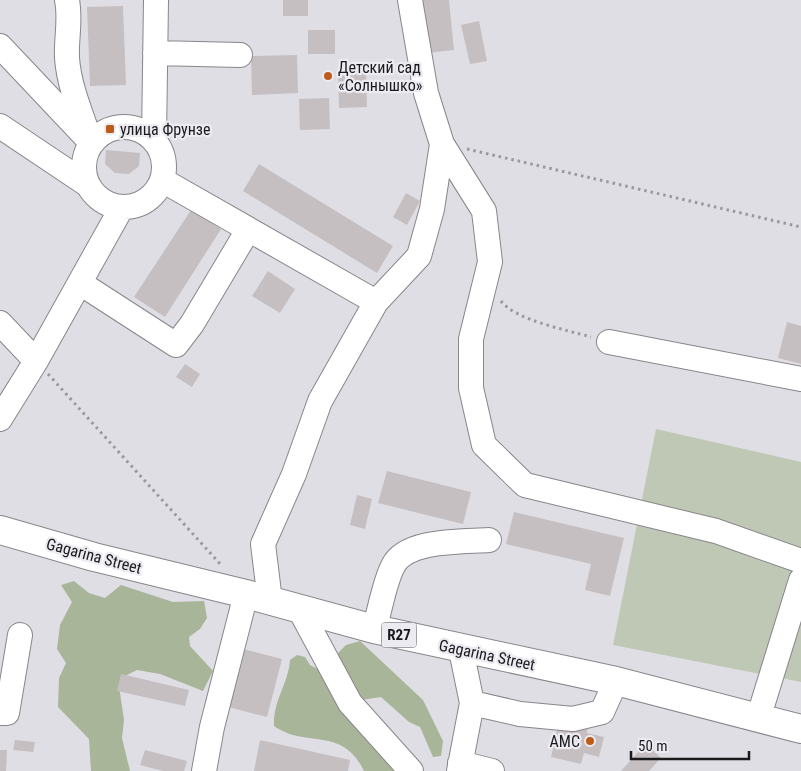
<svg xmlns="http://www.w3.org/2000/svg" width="801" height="771" viewBox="0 0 801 771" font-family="'Roboto Condensed',sans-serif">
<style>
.green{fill:#bfc8b4}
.forest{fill:#a9b598}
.building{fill:#c6bfc2}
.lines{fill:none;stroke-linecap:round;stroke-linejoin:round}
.minor-casing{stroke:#88868c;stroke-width:26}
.major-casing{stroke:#88868c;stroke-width:30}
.path{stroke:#99989d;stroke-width:3;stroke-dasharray:2.5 4;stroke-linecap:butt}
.minor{stroke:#fff;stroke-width:24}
.major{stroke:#fff;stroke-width:28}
.poi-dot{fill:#bd5c1a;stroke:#edebf2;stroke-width:2}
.labels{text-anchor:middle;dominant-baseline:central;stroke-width:4.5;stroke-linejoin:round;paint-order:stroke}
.shield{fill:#edebf2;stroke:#59595c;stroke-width:1}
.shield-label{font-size:15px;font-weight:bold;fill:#1a1a1c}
.poi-label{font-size:16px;fill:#1a1a1c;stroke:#edebf2;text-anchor:start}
.street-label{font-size:16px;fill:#1a1a1c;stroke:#edebf2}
</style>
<rect width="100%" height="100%" fill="#dfdee5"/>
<!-- green -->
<path class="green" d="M656 429 801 462V682L613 645Z"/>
<!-- forest -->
<path class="forest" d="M74 581 89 593 105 598 121 585 173 602 204 601 207 618 200 629 189 637 190 646 213 671 203 691 160 674 137 670 123 677 119 686 124 720 122 738 130 771H91L89 739 58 707 59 678 66 663 57 649 60 625 72 602 61 585Z
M360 641 423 700 443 741 441 756 433 757 420 727 409 722 381 697 361 700 399 771H364C342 725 306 749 274 726 273 700 288 685 290 660L297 655 305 657 310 665 323 672 337 663V654L346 645Z"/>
<!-- building -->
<path class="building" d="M283 0H308V16H283Z
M422 0H449L454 50 427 53Z
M123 6 126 85 90 86 87 7Z
M479 21 487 61 470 64 461 25Z
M308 30H335V54H308Z
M297 55 298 93 252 95 251 56Z
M366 71 367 107 339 108 338 72Z
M329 98 330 129 300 130 299 99Z
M106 150 140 153 139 166 129 174 115 173 105 164Z
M259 164 393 246 377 273 243 191Z
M406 193 420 201 407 225 393 217Z
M191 210 221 229 165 317 134 297Z
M268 271 295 289 280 313 252 296Z
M787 322 801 326V364L778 358Z
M185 364 200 374 192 387 176 377Z
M387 471 471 492 463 524 378 503Z
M357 495 372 499 365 529 350 525Z
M514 512 624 538 610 596 585 590 591 564 506 544Z
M243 649 282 659 267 717 228 707Z
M121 674 189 690 185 706 117 691Z
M559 720 588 727 587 733 604 737 599 757 584 753 581 764 551 757Z
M15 740 35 742 33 752 13 750Z
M260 740 350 760 348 771H254Z
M646 743 661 758 649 771H621Z
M0 750H7L6 771H0Z
M145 750 187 761 184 771H163L140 765Z"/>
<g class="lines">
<defs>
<path id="minor" d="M67 0C71 20 66 38 67 58 69 87 82 116 91 143
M410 0 426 93 442 144 484 211 490 262 471 339V388L484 445 525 485 716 531 801 561
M0 46 85 136
M155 53 240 55
M0 126 88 185
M84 167a40 40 0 1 1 80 0a40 40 0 1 1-80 0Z
M154 139 156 0
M162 180 376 302 320 401 294 474 263 544 270 601
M80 283 176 345 192 324 248 230
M376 302 419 256 432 209 442 144
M0 323 36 361
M609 342 801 379
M0 419 36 361 122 207
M300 610 350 703 411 771
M374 629C380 611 384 583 393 566 406 539 463 542 489 540
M472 703 520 714 573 719 602 712 616 681
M0 713H7L20 635
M758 719 801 580
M460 763 492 771
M204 771 212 727 246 594
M459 771 472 703 461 650"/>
<path id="major" d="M0 530 94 557 246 594 374 629 616 681 801 729"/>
</defs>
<!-- minor casing -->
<use href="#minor" class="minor-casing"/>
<!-- major casing -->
<use href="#major" class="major-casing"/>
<!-- path -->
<path class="path" d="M467 149 801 227
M501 301C515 320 567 330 591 337
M48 374 222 566"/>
<!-- minor -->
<use href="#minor" class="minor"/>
<!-- major -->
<use href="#major" class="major"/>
</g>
<!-- markers -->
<g class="poi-dot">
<circle cx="328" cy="76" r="5"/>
<rect x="105" y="124" width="10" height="10" rx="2.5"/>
<circle cx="590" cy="741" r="5"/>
</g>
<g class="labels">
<!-- shield labels -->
<rect class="shield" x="381.5" y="622.5" width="35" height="25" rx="4"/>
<g class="shield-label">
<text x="399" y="635">R27</text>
</g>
<!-- poi labels -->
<g class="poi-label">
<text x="338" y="67">Детский сад<tspan x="338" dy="18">«Солнышко»</tspan></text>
<text x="120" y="129">улица Фрунзе</text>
<text x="580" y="741" text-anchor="end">AMC</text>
</g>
<!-- street labels -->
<g class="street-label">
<text transform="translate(94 556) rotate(15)">Gagarina Street</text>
<text transform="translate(487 655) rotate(12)">Gagarina Street</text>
</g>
</g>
<!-- scale -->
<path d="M631 751v8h118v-8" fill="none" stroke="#1a1a1c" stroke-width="2.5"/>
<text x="638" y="751" font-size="15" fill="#1a1a1c" stroke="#edebf2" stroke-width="4" paint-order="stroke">50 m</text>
</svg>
